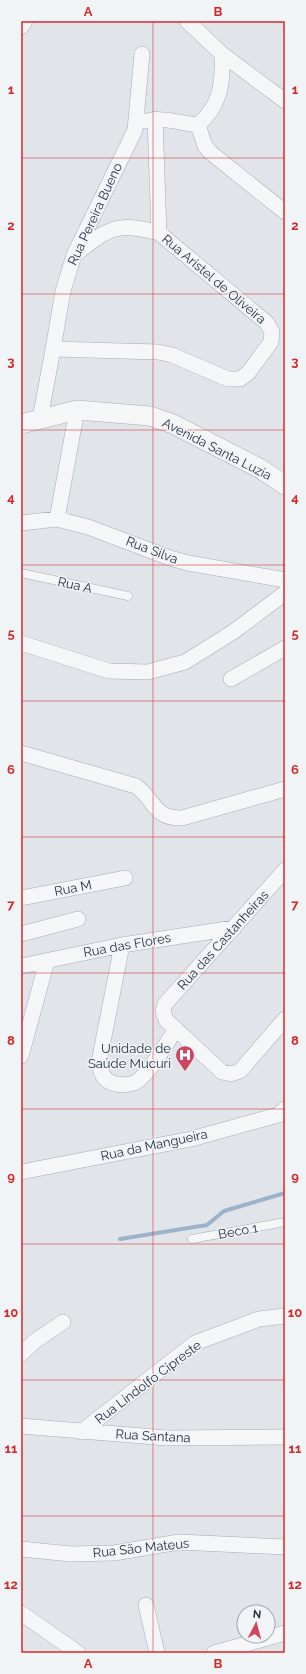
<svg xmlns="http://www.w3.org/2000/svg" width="306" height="1674" viewBox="0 0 306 1674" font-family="Raleway,sans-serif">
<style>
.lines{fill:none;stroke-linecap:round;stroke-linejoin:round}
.stream{stroke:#9cb4ca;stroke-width:4}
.service-casing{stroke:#a6acb4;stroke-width:9}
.minor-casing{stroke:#a6acb4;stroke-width:16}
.tertiary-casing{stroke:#a6acb4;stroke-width:20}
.service{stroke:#f4f6f8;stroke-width:8}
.minor{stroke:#f4f6f8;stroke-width:15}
.tertiary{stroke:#f4f6f8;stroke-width:19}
.grid{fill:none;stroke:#d62828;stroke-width:1;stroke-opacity:0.55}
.labels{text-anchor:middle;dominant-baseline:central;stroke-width:3;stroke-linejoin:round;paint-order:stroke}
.street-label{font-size:13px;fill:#293342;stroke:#f1f4f7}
.poi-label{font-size:13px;fill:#293342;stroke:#f1f4f7;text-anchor:end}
.neatline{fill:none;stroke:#d62828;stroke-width:1.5}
.grid-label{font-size:13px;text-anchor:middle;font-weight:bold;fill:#d62828}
</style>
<rect width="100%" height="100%" fill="#e1e5ea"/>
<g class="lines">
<!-- stream -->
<path class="stream" d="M120 1239 207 1225 224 1211 285 1193"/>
<defs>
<path id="service" d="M21 573 128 596
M192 1239 285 1222"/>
<path id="minor" d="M187 21 222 54 285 101
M21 27 25 21
M222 54C223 83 221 105 198 125L205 146 211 153 285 212
M146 121C163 117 180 123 198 125
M78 252C110 227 118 222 159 233
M53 349 158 352 172 355 228 379H240L248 373 271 342 272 332 267 323 159 233 155 119
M40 419 53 349 63 291 74 255 135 130 142 54
M57 519 77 410
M21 523 57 519 88 527 170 558 188 563 285 580
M21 643 109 671 148 672 185 662 233 632 285 593
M231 679 285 648
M21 753 136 786C155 800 154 819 182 818L285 789
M285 870 165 1004 163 1011 166 1020 222 1072 231 1074 240 1071 285 1019
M21 898 125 878
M21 934 78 919
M122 945 99 1062C100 1072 104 1082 116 1084 122 1085 128 1085 134 1083 147 1078 167 1042 176 1029
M21 966 122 945 234 928
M21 1056 47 961
M21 1172 191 1139 278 1115 285 1109
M21 1354 35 1341 63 1322
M21 1426 167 1438 285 1437
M81 1432 195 1343 259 1319 285 1316
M21 1549 71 1554 114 1553 179 1542 285 1547
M146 1605 157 1653
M21 1613 78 1653
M214 1653 285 1633"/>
<path id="tertiary" d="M21 424 77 410 150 416 173 424 259 468 285 485"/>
</defs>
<!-- service casing -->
<use href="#service" class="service-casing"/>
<!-- minor casing -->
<use href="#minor" class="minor-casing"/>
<!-- tertiary casing -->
<use href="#tertiary" class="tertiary-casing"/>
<!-- service -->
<use href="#service" class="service"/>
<!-- minor -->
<use href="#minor" class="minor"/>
<!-- tertiary -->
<use href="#tertiary" class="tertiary"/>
</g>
<!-- grid -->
<path class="grid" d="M153 21V1653M21 158H285M21 294H285M21 430H285M21 565H285M21 701H285M21 837H285M21 973H285M21 1109H285M21 1244H285M21 1380H285M21 1516H285"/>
<!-- icons -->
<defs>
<symbol id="hospital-pin" viewBox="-11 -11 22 30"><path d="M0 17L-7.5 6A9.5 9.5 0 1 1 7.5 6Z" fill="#d0455f" stroke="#f1f4f7"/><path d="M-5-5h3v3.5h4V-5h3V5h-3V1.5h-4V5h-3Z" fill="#fff"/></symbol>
</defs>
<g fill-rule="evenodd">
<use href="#hospital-pin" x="174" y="1044" width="22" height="30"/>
</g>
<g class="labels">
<!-- street labels -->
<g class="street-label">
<text transform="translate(95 214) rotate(-65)">Rua Pereira Bueno</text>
<text transform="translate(214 279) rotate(40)">Rua Aristel de Oliveira</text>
<text transform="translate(217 449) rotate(27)">Avenida Santa Luzia</text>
<text transform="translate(152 550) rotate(21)">Rua Silva</text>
<text transform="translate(75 585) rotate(12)">Rua A</text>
<text transform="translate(73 888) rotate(-11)">Rua M</text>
<text transform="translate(223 940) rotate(-48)">Rua das Castanheiras</text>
<text transform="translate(127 945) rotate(-10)">Rua das Flores</text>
<text transform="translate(154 1145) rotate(-12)">Rua da Mangueira</text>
<text transform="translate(238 1231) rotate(-10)">Beco 1</text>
<text transform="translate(148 1382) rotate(-37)">Rua Lindolfo Cipreste</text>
<text transform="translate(153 1436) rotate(3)">Rua Santana</text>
<text transform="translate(141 1548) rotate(-6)">Rua São Mateus</text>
</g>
<!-- poi labels -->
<g class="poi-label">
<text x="171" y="1048">Unidade de<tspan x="171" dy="15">Saúde Mucuri</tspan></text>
</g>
</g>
<!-- border -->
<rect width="306" height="1674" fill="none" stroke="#f1f4f7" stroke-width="44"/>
<!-- north arrow -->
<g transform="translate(256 1624) rotate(6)"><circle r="19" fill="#f1f4f7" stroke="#a1a7af"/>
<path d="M0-3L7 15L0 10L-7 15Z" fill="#d0455f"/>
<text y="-6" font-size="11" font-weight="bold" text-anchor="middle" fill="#293342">N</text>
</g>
<rect x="22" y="22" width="262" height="1630" class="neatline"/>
<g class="grid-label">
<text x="88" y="16">A</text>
<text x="218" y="16">B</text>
<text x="11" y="94">1</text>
<text x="295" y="94">1</text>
<text x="11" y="230">2</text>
<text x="295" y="230">2</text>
<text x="11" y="366">3</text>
<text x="295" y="366">3</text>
<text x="11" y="502">4</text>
<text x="295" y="502">4</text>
<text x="11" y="638">5</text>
<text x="295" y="638">5</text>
<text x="11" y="774">6</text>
<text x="295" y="774">6</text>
<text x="11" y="909">7</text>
<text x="295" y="909">7</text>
<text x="11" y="1045">8</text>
<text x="295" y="1045">8</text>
<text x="11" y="1181">9</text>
<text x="295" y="1181">9</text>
<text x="11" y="1317">10</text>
<text x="295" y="1317">10</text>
<text x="11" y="1453">11</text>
<text x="295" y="1453">11</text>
<text x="11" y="1589">12</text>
<text x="295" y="1589">12</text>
<text x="88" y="1668">A</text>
<text x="218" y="1668">B</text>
</g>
</svg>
